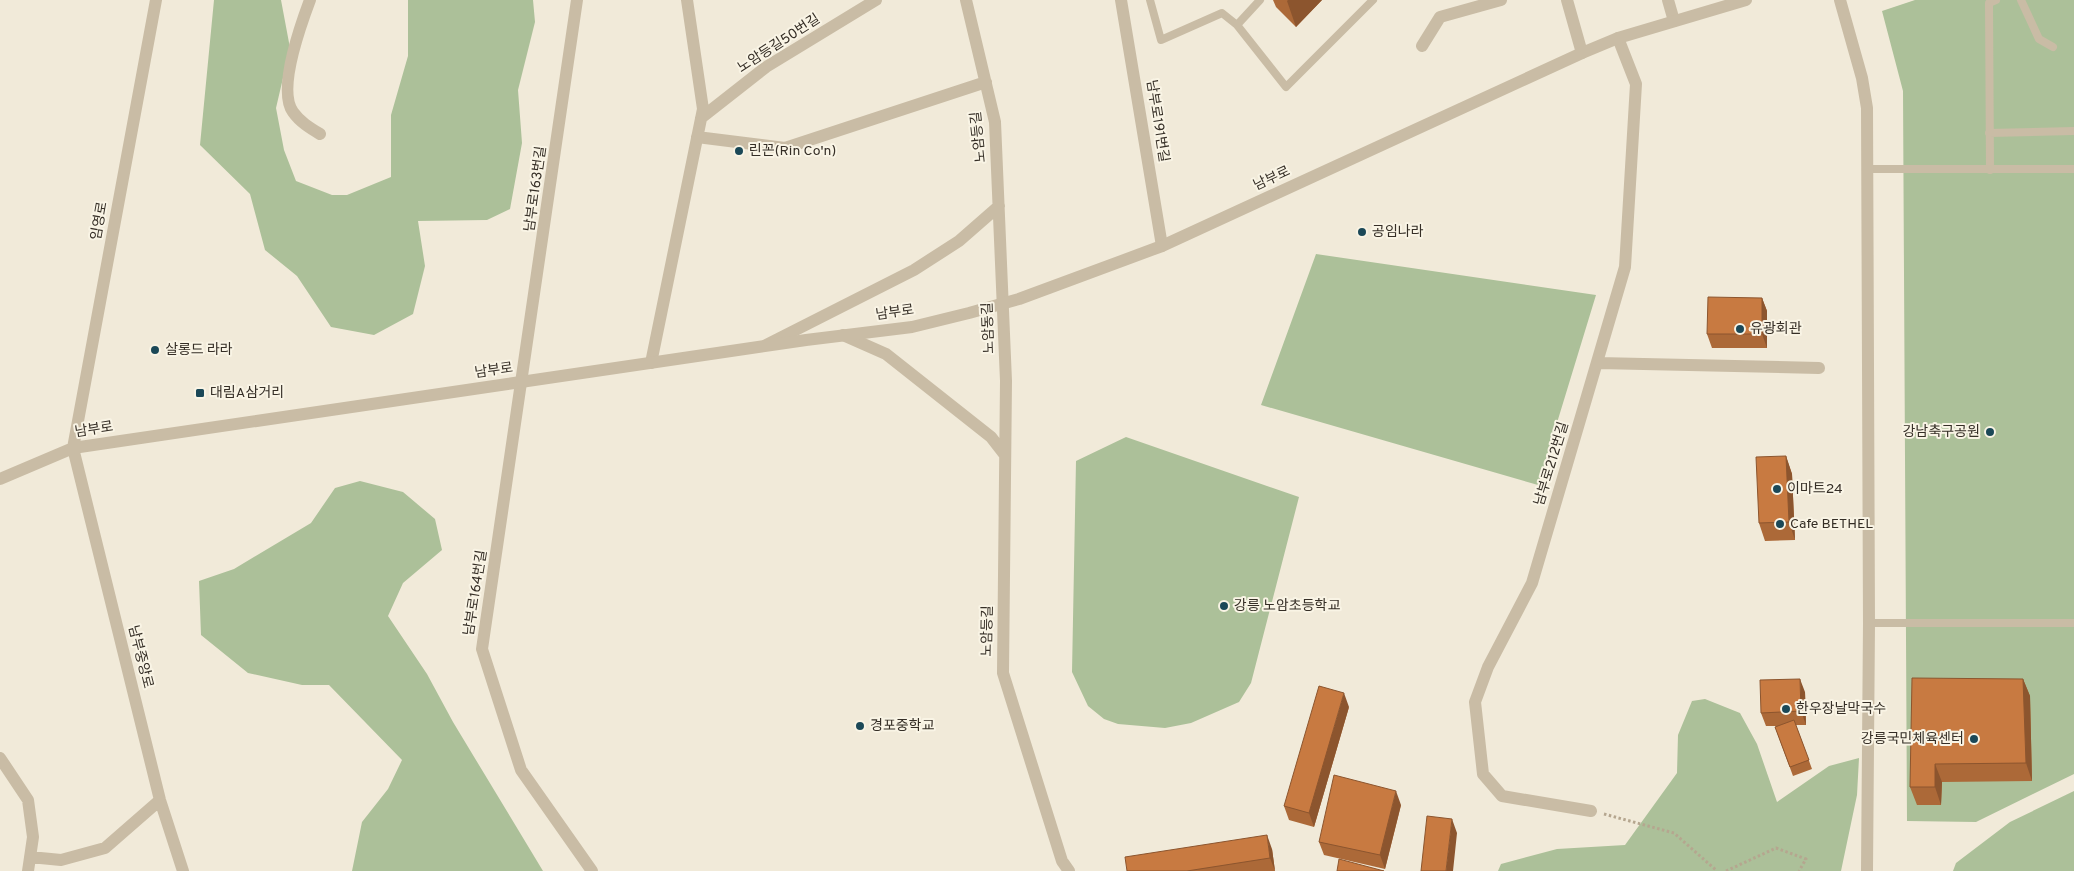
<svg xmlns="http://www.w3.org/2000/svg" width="2074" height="871" viewBox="0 0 2074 871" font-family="Overpass,'Noto Sans KR',sans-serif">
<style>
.green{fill:#acc099}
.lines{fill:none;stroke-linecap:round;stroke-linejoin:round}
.path{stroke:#b5a68f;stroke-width:3;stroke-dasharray:2.5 2.5;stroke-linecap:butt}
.service{stroke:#c9bca5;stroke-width:8}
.minor{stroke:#c9bca5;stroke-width:12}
.tertiary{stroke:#c9bca5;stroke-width:12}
.wall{fill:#ac6938}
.shaded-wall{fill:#8c552e}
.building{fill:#c87a41;stroke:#8c552e}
.poi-dot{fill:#1b4857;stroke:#f9f4e5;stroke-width:2}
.labels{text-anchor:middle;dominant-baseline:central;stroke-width:4;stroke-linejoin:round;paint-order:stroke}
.street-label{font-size:14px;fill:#352e26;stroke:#f9f4e5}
.poi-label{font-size:14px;fill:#352e26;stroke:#f9f4e5;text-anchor:start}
</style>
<rect width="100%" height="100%" fill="#f1ead9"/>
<!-- green -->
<path class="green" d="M214 0H281L290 48 276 108 284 150 296 181 332 195H347L391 177V115L408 56V0H533L535 22 518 90 522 143 510 209 487 220 418 221 425 266 413 314 374 335 331 327 297 276 265 250 250 194 200 145Z
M1915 0H2074V774L1976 822 1907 821 1903 91 1882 11Z
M1316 254 1596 295 1538 485 1261 405Z
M1126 437 1299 497 1251 683 1239 702 1191 723 1165 728 1118 724 1104 719 1088 706 1072 672 1076 461Z
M360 481 403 492 435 519 442 550 403 583 388 616 427 674 453 722 543 871H352L362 822 388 789 402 760 329 685H302L248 673 201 635 199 581 234 569 311 523 335 488Z
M1705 699 1740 713 1757 744 1777 802 1829 766 1859 758 1857 795 1841 871H1498L1501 864 1557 849 1625 845 1677 773 1678 735 1692 701Z
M2074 791V871H1953L1956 863 2010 822Z"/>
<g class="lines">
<!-- path -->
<path class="path" d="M1604 814 1674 833 1717 871
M1726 871 1776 848 1806 859 1799 871"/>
<!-- service -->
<path class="service" d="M1150 0 1161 40 1222 13 1237 25
M1260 0 1237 25 1286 87 1373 0
M2021 0 2039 39 2053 47
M1989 133 2074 131
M1868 169H2074
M1990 170 1989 3 1996 0
M1869 623H2074"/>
<!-- minor -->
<path class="minor" d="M310 0C301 24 277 90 293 112 300 122 310 128 320 134
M577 0 482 649 521 770 592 871
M966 0 995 122 1006 381 1003 673 1062 861 1069 871
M1121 0 1162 246
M1567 0 1582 53
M1668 0 1674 21
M1422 46 1440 17 1501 0
M701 118 766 67 876 0
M697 137 785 148 986 82
M843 335 886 354 991 437 1005 455
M766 345 914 270 959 241 999 206
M651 363 703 109 687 0
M1598 363 1819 368
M73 448 160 800 183 871
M0 758 28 800 33 837 28 871
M1591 811 1502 796 1483 774 1475 702 1488 667 1532 583 1625 267 1636 84 1618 38
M30 857 61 860 105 848 160 800"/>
<!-- tertiary -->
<path class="tertiary" d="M1840 0 1862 78 1867 108 1869 623 1867 871
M73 448 156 0
M0 479 73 448 806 340 912 327 969 313 1019 299 1162 246 1582 53 1618 38 1746 0"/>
</g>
<!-- wall -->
<path class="wall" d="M1273 0H1322L1296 27 1276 7Z
M1762 298 1767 311V348H1712L1707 334Z
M1786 456 1792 474 1795 540 1765 541 1759 523Z
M2023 679 2030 696 2032 781 1942 782 1941 805H1917L1910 787Z
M1805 692 1806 725H1796L1812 769 1793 776 1775 727 1777 726H1766L1761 713Z
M1349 707 1314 827 1289 820 1284 806Z
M1401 805 1385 869 1324 855 1319 842Z
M1272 849 1275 871H1127Z"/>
<!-- shaded-wall -->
<path class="shaded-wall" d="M1288 0H1322L1296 27 1287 1Z
M1762 298 1767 311V348L1762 334Z
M1786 456 1792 474 1795 540 1789 522Z
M1800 679 1805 692 1806 725 1801 711Z
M2023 679 2030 696 2032 781 2026 763Z
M1344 693 1349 707 1314 827 1309 813Z
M1935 764 1942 782 1941 805 1935 787Z
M1396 791 1401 805 1385 869 1380 855Z
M1452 819 1457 833 1453 871H1446Z
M1267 835 1272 849 1275 871 1270 858Z"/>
<!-- building -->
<path class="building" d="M1708 297 1762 298V334H1707Z
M1786 456 1789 522 1759 523 1756 457Z
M1912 678 2023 679 2026 763 1935 764V787H1910Z
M1800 679 1801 711 1761 713 1760 680Z
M1319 686 1344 693 1309 813 1284 806Z
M1794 720 1809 760 1790 767 1775 727Z
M1334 775 1396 791 1380 855 1319 842Z
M1427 816 1452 819 1446 871H1421Z
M1267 835 1270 858 1187 871H1127L1125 857Z
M1339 859 1384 871H1337Z"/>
<!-- markers -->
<g class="poi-dot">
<circle cx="739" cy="151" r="5"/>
<circle cx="1362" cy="232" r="5"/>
<circle cx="1740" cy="329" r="5"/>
<circle cx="155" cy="350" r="5"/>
<rect x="195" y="388" width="10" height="10" rx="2.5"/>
<circle cx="1990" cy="432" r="5"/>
<circle cx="1777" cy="489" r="5"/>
<circle cx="1780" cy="524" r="5"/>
<circle cx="1224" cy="606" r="5"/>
<circle cx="1786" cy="709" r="5"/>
<circle cx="860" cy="726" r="5"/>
<circle cx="1974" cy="739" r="5"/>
</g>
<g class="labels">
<!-- street labels -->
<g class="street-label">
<text transform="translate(779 44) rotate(-33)">노암등길50번길</text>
<text transform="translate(1157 121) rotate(81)">남부로191번길</text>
<text transform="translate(979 137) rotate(-96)">노암등길</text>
<text transform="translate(1272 179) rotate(-25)">남부로</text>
<text transform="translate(536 189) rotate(-82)">남부로163번길</text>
<text transform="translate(100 221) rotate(-80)">임영로</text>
<text transform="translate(895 313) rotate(-8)">남부로</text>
<text transform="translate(989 328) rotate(-92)">노암동길</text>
<text transform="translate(494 371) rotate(-8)">남부로</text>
<text transform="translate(94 430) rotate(-9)">남부로</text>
<text transform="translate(1552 464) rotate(-73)">남부로212번길</text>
<text transform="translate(476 593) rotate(-81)">남부로164번길</text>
<text transform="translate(988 631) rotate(-89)">노암등길</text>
<text transform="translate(140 657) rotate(76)">남부중앙로</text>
</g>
<!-- poi labels -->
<g class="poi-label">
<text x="749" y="151">린꼰(Rin Co'n)</text>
<text x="1372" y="232">공임나라</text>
<text x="1750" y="329">유광회관</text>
<text x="165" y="350">살롱드 라라</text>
<text x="210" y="393">대림A삼거리</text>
<text x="1980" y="432" text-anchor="end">강남축구공원</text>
<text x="1787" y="489">이마트24</text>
<text x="1790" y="524">Cafe BETHEL</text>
<text x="1234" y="606">강릉 노암초등학교</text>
<text x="1796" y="709">한우장날막국수</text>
<text x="870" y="726">경포중학교</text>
<text x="1964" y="739" text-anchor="end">강릉국민체육센터</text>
</g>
</g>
</svg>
